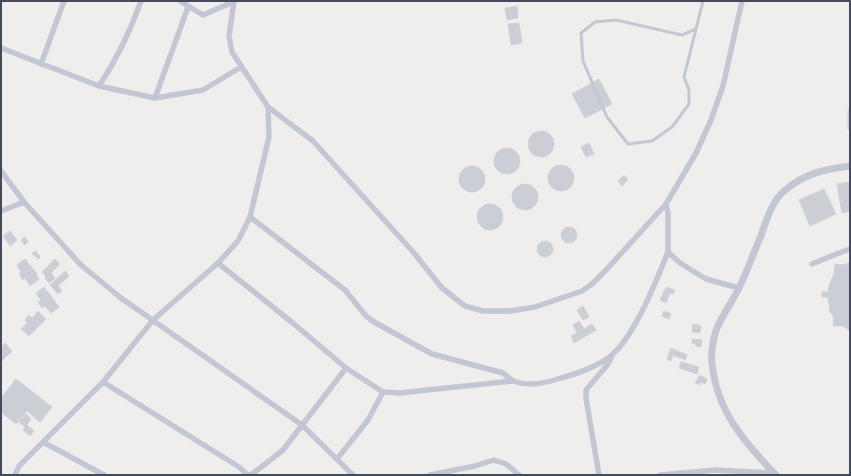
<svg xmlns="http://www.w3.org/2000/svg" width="851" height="476" viewBox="0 0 851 476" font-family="'Public Sans',sans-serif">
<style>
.building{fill:#ccced5;stroke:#d1d1d9}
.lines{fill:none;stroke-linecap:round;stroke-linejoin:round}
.service{stroke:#c3c7d4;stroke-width:3}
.minor{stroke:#c3c7d4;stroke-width:5.5}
.tertiary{stroke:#c3c7d4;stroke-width:7}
</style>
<rect width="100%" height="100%" fill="#f0eeed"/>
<!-- building -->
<path class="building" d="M517 6 518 18 507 20 505 8Z
M519 23 522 43 511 45 508 24Z
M599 79 612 104 585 118 572 94Z
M848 109H850V130H848Z
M528 144a13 13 0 1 1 26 0a13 13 0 1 1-26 0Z
M589 143 594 154 586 157 581 147Z
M494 161a13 13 0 1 1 26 0a13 13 0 1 1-26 0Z
M548 178a13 13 0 1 1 26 0a13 13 0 1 1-26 0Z
M459 179a13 13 0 1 1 26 0a13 13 0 1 1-26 0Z
M624 175 628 179 622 186 618 181Z
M850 182V211L842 213 837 184Z
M512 197a13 13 0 1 1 26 0a13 13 0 1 1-26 0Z
M824 189 836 214 810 226 799 200Z
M477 217a13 13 0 1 1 26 0a13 13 0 1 1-26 0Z
M561 235a8 8 0 1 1 16 0a8 8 0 1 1-16 0Z
M10 231 17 240 10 246 3 236Z
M25 237 28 242 25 245 21 240Z
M537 249a8 8 0 1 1 16 0a8 8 0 1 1-16 0Z
M35 251 40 256 39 259 32 254Z
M25 259 37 274 36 275 39 279 30 286 25 278 23 280 19 274 21 272 17 265Z
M55 259 60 264 51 273 55 278 49 283 45 279 46 277 42 272Z
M850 262V331L843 326H833L834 317 830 312 828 297H822V292H828L829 286 834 274 835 264 844 265Z
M65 271 69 276 58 286 62 291 58 294 50 285Z
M44 287 59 307 51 313 45 306 42 308 38 302 41 300 36 293Z
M666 287 675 290 673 294 670 293 666 303 660 300Z
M583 306 589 317 583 320 577 310Z
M38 311 46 319 29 336 21 329 27 323 25 320 29 315 32 318Z
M664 311 671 314 669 319 662 316Z
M579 321 584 329 592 324 596 330 574 343 571 336 577 333 573 325Z
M693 324 701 326 700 333 692 332Z
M692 339 702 340 701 347 696 346V344L692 343Z
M5 343 12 351 1 362V347Z
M671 348 687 355 685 360 673 355 671 361 667 359Z
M681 362 699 367 697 374 679 368Z
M700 375 707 379 705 384 701 382 700 385 695 383Z
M16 379 52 407 40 422 27 411 16 424 1 412V398Z
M26 414 31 419 25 427 19 422Z
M27 425 34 431 30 436 23 430Z"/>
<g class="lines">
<!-- service -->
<path class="service" d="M696 29 682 35 616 20 595 22 581 33 583 61 607 117 628 144 652 141 672 127 689 104V90L684 77 703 1"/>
<!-- minor -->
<path class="minor" d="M180 1 203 15 233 2
M234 1 229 36 232 52 268 107 313 141 414 253 442 288 465 306 483 311H510L535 307 582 291 592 284 607 269 666 204 696 153 711 120 723 86 742 1
M1 48 99 86 155 98 203 90 241 67
M41 64 64 1
M99 86C117 59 130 32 141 1
M155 98 188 7
M1 171 24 202 81 265 121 298 302 425 353 475
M666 204 668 213V252
M1 211 24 202
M250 217 345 290 366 316 374 322 432 354 503 373 513 381
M218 263 294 324 346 368 383 392 399 393 513 381C530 387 545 383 561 378 577 374 601 365 613 354 636 333 656 281 668 252L680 263 706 279 739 288
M812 264 839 253 850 249
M103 382 239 467 248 475
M43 442 104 475
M337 459 368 420 383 392
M15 475 19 466 103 382 153 320 218 263 238 241 250 217 269 137 268 107
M251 475 283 450 346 368
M430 475 475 466 494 460 506 464 519 475
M599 475 586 398V390L608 364 612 356
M660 475 715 470 773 473"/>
<!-- tertiary -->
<path class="tertiary" d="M776 475C744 442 717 411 712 364 711 353 713 339 717 328 723 314 732 302 739 288 747 272 753 254 760 238 766 222 771 203 783 192 803 174 824 169 850 166"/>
</g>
<!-- border -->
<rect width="851" height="476" fill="none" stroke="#454a5a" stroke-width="4"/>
</svg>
